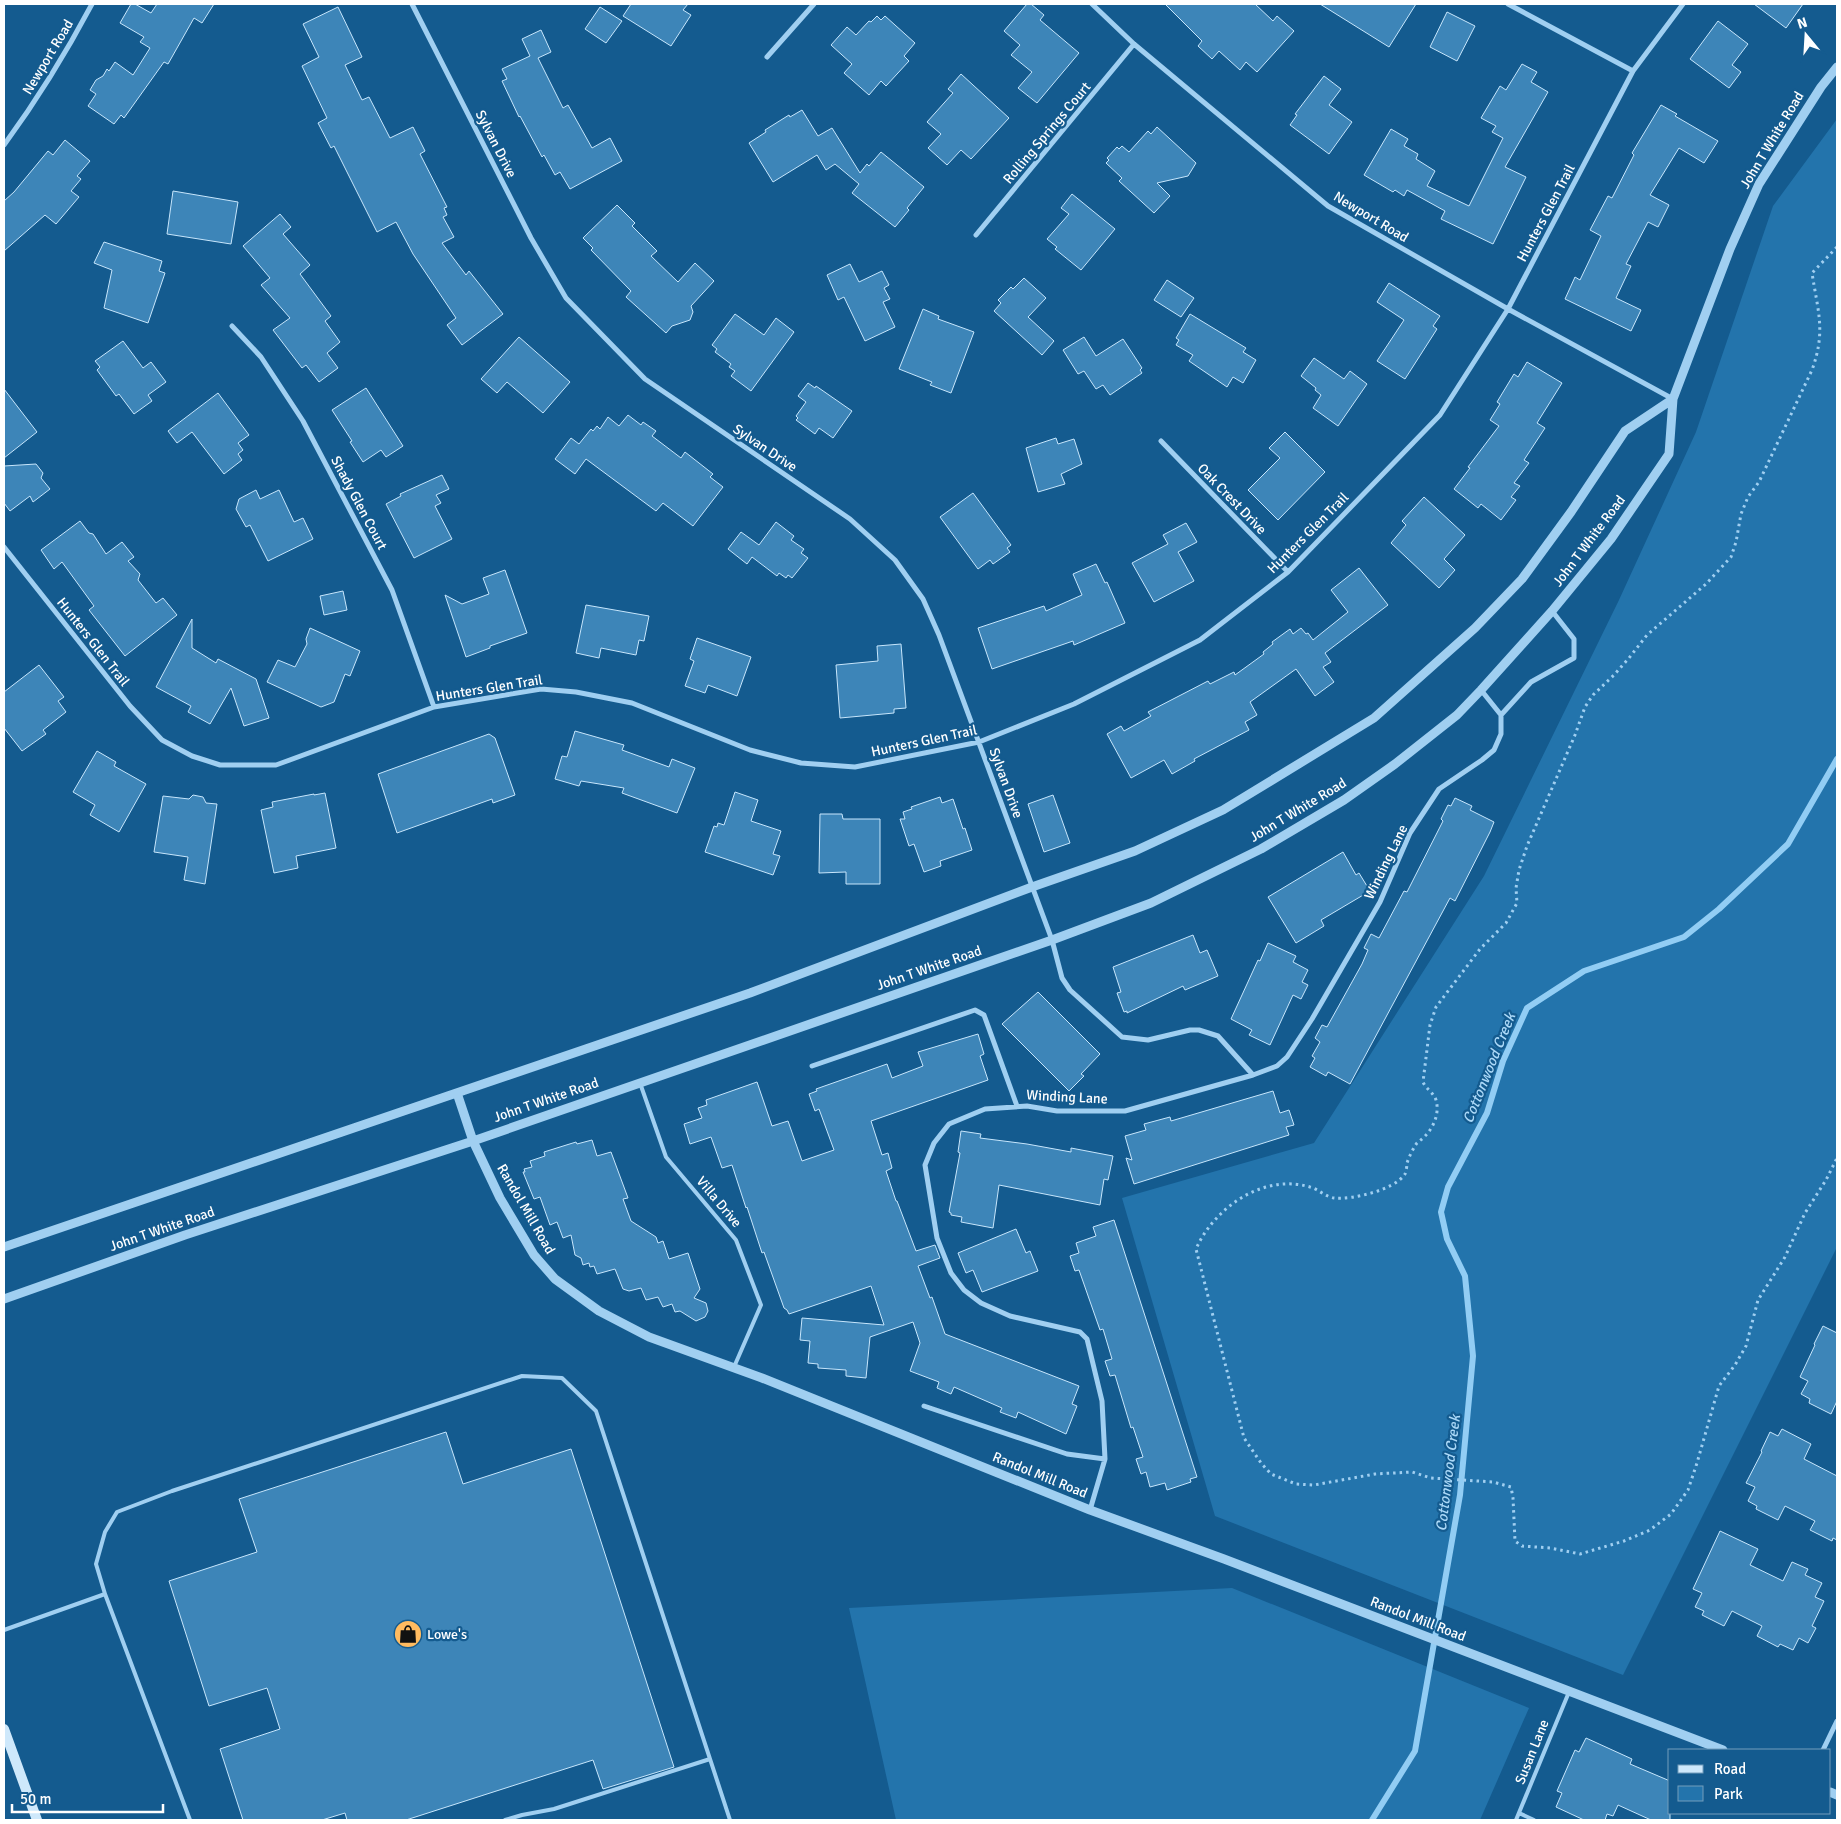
<svg xmlns="http://www.w3.org/2000/svg" width="1841" height="1824" viewBox="0 0 1841 1824" font-family="Signika,sans-serif">
<style>
.green{fill:#2374ac}
.lines{fill:none;stroke-linecap:round;stroke-linejoin:round}
.stream{stroke:#92cdf4;stroke-width:6}
.building{fill:#3d85b8;stroke:#c7e6fc}
.path{stroke:#a0cff1;stroke-width:3;stroke-dasharray:2.5 4;stroke-linecap:butt}
.service{stroke:#a0cff1;stroke-width:4}
.minor{stroke:#a0cff1;stroke-width:5}
.tertiary{stroke:#a0cff1;stroke-width:9}
.secondary{stroke:#cee8fb;stroke-width:10}
.labels{text-anchor:middle;dominant-baseline:central;stroke-width:4.5;stroke-linejoin:round;paint-order:stroke}
.street-label{font-size:14px;fill:#fff;stroke:#145b8f}
.poi-label{font-size:14px;fill:#fff;stroke:#145b8f;text-anchor:start}
.water-label{font-size:15px;font-style:italic;fill:#acd9f8;stroke:#145b8f}
</style>
<rect width="100%" height="100%" fill="#145b8f"/>
<!-- green -->
<path class="green" d="M1837 119V1247L1623 1675 1215 1516 1122 1198 1314 1143 1484 876 1619 600 1696 432 1773 206Z
M1232 1588 1529 1708 1480 1820H896L849 1608Z"/>
<g class="lines">
<!-- stream -->
<path class="stream" d="M1372 1820 1415 1751 1460 1495 1473 1356 1465 1276 1447 1239 1441 1212 1448 1187 1487 1113 1503 1061 1527 1008 1584 971 1684 937 1719 909 1788 844 1837 759"/>
</g>
<!-- building -->
<path class="building" d="M131 4H135L151 13 157 4H214L202 23 194 18 168 64 164 62 124 118 121 115 114 124 88 106 96 94 90 90 96 80 103 76 107 69 109 71 115 62 133 75 150 48 140 42 144 37 120 23Z
M631 4H688L683 10 691 15 671 46 623 16Z
M1027 4H1031L1044 15 1040 20 1079 53 1037 103 1018 88 1032 72 1011 55 1020 45 1004 31Z
M1165 4H1255L1273 21 1277 16 1294 31 1257 72 1246 62 1240 70 1219 51 1212 59 1198 46 1202 41Z
M1320 4H1416L1389 47Z
M1754 4H1803L1786 28Z
M338 7 362 57 345 65 362 100 369 97 390 138 413 127 425 151 420 154 447 207 444 208 447 215 443 217 454 237 442 243 466 275 469 271 503 314 462 345 447 325 456 318 413 254 396 222 377 232 334 146 331 148 318 123 327 118 302 66 319 57 303 24Z
M600 7 622 21 606 43 585 29Z
M1447 12 1475 26 1457 61 1430 47Z
M877 16 881 20 885 16 915 43 904 56 909 61 886 86 881 81 869 95 844 73 852 64 831 45 847 27 856 35 869 21 871 22Z
M1718 21 1748 44 1732 65 1741 72 1729 88 1690 59Z
M541 30 551 52 538 58 563 108 568 105 592 148 610 138 622 161 570 189 560 172 555 175 544 155 542 157 520 116 519 117 502 81 507 79 502 69 530 56 522 39Z
M1522 64 1537 72 1531 82 1548 92 1505 167 1526 177 1493 244 1441 219 1445 211 1407 190 1404 196 1395 190 1393 192 1364 175 1391 129 1408 139 1404 146 1418 154 1416 159 1435 171 1427 186 1469 206 1503 138 1492 132 1496 126 1481 118 1500 86 1506 90Z
M961 74 1009 118 971 159 961 150 947 165 928 148 941 134 927 122 953 93 948 89Z
M1324 76 1341 89 1329 105 1352 122 1329 154 1290 125 1297 115 1295 114Z
M1661 105 1677 114 1675 116 1718 141 1704 163 1679 148 1650 195 1669 205 1658 227 1648 222 1626 264 1631 266 1616 298 1641 310 1631 331 1565 299 1575 277 1580 280 1601 236 1590 230 1608 196 1612 198 1634 155 1632 153Z
M802 110 818 136 832 128 860 173 867 164 869 166 881 152 924 187 907 208 909 210 895 227 852 193 859 184 835 164 826 170 817 155 773 182 749 143 766 132 765 130 789 115 790 117Z
M1157 127 1196 163 1188 176 1157 183 1170 196 1154 213 1119 181 1122 178 1106 163 1109 160 1107 158 1117 147 1119 149 1122 146 1129 152 1148 131 1151 134Z
M65 140 90 161 77 176 81 179 71 191 79 197 56 224 45 215 4 251V201L14 192 48 151 53 155Z
M173 191 238 202 231 244 167 234Z
M1072 194 1115 229 1081 270 1055 249 1057 247 1047 239 1069 214 1061 208Z
M617 205 635 223 632 226 657 251 651 256 678 282 695 263 714 281 691 306 693 312 690 320 672 326 666 333 626 297 631 291 591 250 593 248 583 238Z
M280 214 291 227 283 234 310 265 300 274 331 316 325 321 340 342 327 353 338 368 319 382 306 365 302 368 273 330 290 318 261 285 270 278 243 246Z
M104 242 162 261 159 271 165 273 148 323 104 308 112 270 94 263Z
M850 264 859 282 882 271 889 285 884 288 890 299 883 302 895 327 865 341 844 297 838 300 827 275Z
M1024 278 1046 298 1028 317 1054 341 1042 355 994 311 1001 303 998 300 1011 287 1013 289Z
M1167 280 1194 298 1181 317 1154 300Z
M1389 283 1440 316 1433 326 1437 329 1405 379 1377 361 1404 320 1377 302Z
M923 309 939 316 938 319 974 332 951 393 930 385 932 382 899 369Z
M735 314 764 335 776 318 794 332 751 391 731 376 735 371 729 367 731 364 715 352 717 349 712 345Z
M1190 314 1246 348 1243 352 1256 360 1243 383 1233 377 1227 387 1189 361 1193 355 1176 345 1179 340 1176 338Z
M519 337 570 382 543 413 507 382 497 393 481 379Z
M1084 337 1096 356 1123 339 1142 368 1140 370 1142 373 1110 395 1103 385 1096 389 1084 371 1078 374 1063 350Z
M123 341 143 368 151 362 166 382 148 395 152 401 134 414 119 394 116 396 97 370 100 367 95 361Z
M1314 358 1344 379 1350 371 1367 384 1338 426 1313 408 1321 395 1315 390 1316 388 1301 376Z
M1527 362 1562 383 1537 423 1545 428 1524 460 1529 463 1514 483 1520 486 1511 497 1516 500 1501 520 1481 504 1478 508 1454 489 1470 468 1468 467 1499 426 1490 420 1500 404 1497 402 1514 374 1518 377Z
M808 383 815 388 816 386 852 411 833 438 819 428 815 434 796 420 798 418 796 416 806 402 798 396Z
M366 388 403 446 386 457 381 450 363 462 350 442 352 441 332 410Z
M4 389 37 432 4 458Z
M218 393 249 435 238 443 243 450 238 454 242 460 224 474 192 432 177 443 168 431Z
M628 415 641 425 643 422 656 431 652 436 681 458 685 452 713 474 710 477 723 487 693 526 663 503 656 511 586 459 575 474 555 459 571 438 579 444 591 429 593 431 597 426 600 429 608 417 619 426Z
M1285 432 1325 472 1278 520 1248 490 1280 458 1269 448Z
M1056 438 1058 444 1074 439 1082 464 1061 474 1065 484 1038 492 1026 448Z
M36 464 43 473 41 478 50 489 33 502 30 496 10 511 4 503V466Z
M442 475 449 489 436 495 441 503 435 506 452 539 414 558 386 504 401 496 400 494Z
M256 490 260 499 279 490 294 522 303 518 313 539 268 561 250 525 246 527 236 509 239 499Z
M973 493 1011 545 1007 548 1010 552 993 564 990 560 978 569 940 517Z
M1424 497 1465 535 1444 559 1455 570 1439 588 1391 543 1406 525 1402 521Z
M80 521 89 533 93 534 106 554 122 542 134 557 128 561 140 574 138 580 156 603 163 598 177 615 125 656 89 610 94 606 62 562 54 569 41 550Z
M776 522 794 536 791 540 804 549 801 553 808 558 792 578 788 575 786 578 779 573 777 576 752 557 747 564 728 549 741 532 759 545Z
M1186 523 1197 542 1178 552 1194 581 1154 602 1132 563 1168 544 1163 535Z
M1096 564 1105 583 1107 582 1125 623 1074 645 1073 641 992 669 978 628 1044 606 1046 611 1082 595 1073 574Z
M1359 568 1388 605 1325 653 1331 662 1323 667 1334 682 1315 696 1296 669 1250 702 1257 715 1245 722 1249 730 1194 759 1195 761 1172 774 1164 760 1131 778 1107 734 1121 726 1124 731 1151 716 1148 712 1208 681 1210 684 1234 672 1235 675 1264 654 1263 652 1273 644 1272 642 1290 629 1293 634 1301 628 1306 634 1308 633 1313 640 1348 612 1331 590Z
M505 570 527 633 490 646V648L466 657 445 595 462 604 489 594 483 578Z
M343 591 347 610 324 615 320 596Z
M586 605 649 616 644 641 639 640 636 655 601 648 599 658 576 653Z
M192 619V648L216 663 218 659 256 679 269 718 244 726 231 688 210 724 188 712 191 706 156 687Z
M310 628 360 651 350 676 345 674 334 702 321 707 267 682 278 660 295 667 307 644 306 639Z
M697 638 751 657 737 696 708 685 705 693 685 686 694 661 690 659Z
M901 644 906 708 894 709V713L840 718 836 665 878 661 877 646Z
M39 665 64 697 58 701 66 712 43 730 46 734 22 751 4 728V692Z
M575 731 624 745 622 750 669 767 672 759 695 768 677 813 622 793 624 788 581 781 579 786 555 779 562 756 567 757Z
M489 734 495 738 515 795 493 803 492 799 397 833 378 774Z
M97 751 116 762 114 766 146 784 119 832 90 815 95 805 73 792Z
M735 792 758 800 751 821 781 831 773 854 780 856 773 875 705 852 714 826 717 827 718 823 724 825Z
M325 793 336 848 296 856 298 868 274 873 261 810 273 807 272 802 314 794V795Z
M193 795 203 797 206 803 217 804 205 884 184 880 188 857 154 852 163 796 189 799Z
M1053 795 1070 843 1044 852 1028 804Z
M940 797 942 803 953 799 963 829 965 828 972 850 940 861 941 866 924 872 914 844 909 846 900 819H905L903 812 912 809 911 807Z
M1455 798 1472 806 1470 810 1494 822 1490 832 1455 901 1450 898 1350 1084 1328 1072 1326 1076 1310 1067 1315 1058 1312 1056 1320 1042 1315 1038 1322 1025 1327 1027 1362 964 1368 950 1364 948 1371 934 1379 938 1404 891 1407 892 1443 821 1441 819 1448 805 1451 806Z
M820 814H842L843 819H880V884H846V872L819 873Z
M1343 852 1356 875 1359 873 1370 891 1321 920 1324 926 1296 943 1268 897Z
M1193 935 1200 953 1207 950 1218 976 1185 990 1183 986 1127 1013V1011L1124 1012 1117 993 1121 992 1113 967Z
M1268 943 1296 956 1293 962 1308 970 1302 982 1308 985 1301 999 1293 995 1270 1045 1249 1035 1252 1030 1231 1019 1258 960 1260 961Z
M1038 992 1100 1054 1081 1074 1084 1076 1069 1091 1002 1024Z
M978 1034 984 1054 980 1056 988 1080 871 1121 882 1155 888 1153 892 1168 886 1171 896 1201H897L916 1251 935 1245 940 1258 918 1266 930 1298 932 1297 945 1334 1079 1386 1072 1404 1077 1406 1066 1434 1018 1412 1016 1418 1000 1412 1002 1408 954 1387 951 1394 937 1388 939 1382 910 1371 920 1343 913 1322 870 1337 866 1378 846 1376V1370L818 1368V1364L808 1363 810 1341 800 1340 802 1318 884 1325 871 1286 789 1314 787 1310 784 1308 764 1252 762 1253 747 1207 746 1208 732 1165 722 1168 711 1137 690 1144 684 1124 702 1118 698 1108 707 1105 706 1100 757 1082 772 1126 788 1121 802 1161 834 1150 819 1109 815 1111 809 1094 817 1091 816 1089 887 1064 892 1078 923 1066 918 1052Z
M1273 1091 1280 1113 1289 1110 1294 1125 1286 1127 1289 1135 1134 1184 1126 1158 1132 1160 1125 1136 1146 1130 1144 1124 1170 1117 1171 1121Z
M961 1131 981 1134 980 1138 1027 1144 1071 1152V1148L1113 1156 1108 1180 1104 1179 1100 1205 999 1185 993 1228 961 1222 962 1217 951 1215V1213L949 1212 960 1153 958 1152Z
M592 1140 597 1156 611 1152 628 1198 623 1199 631 1221 656 1237 658 1243 663 1241 669 1259 688 1253 700 1289 694 1298 706 1303 708 1311 705 1317 696 1321 680 1311 675 1312 672 1304 663 1307 658 1297 646 1300 641 1288 629 1291 623 1289 615 1269 597 1274 594 1266 590 1267 589 1263 583 1265 581 1258 575 1255 571 1235 563 1238 557 1222 550 1225 540 1197 534 1199 523 1172H525L524 1169 532 1167 530 1161 545 1156 544 1152 576 1142 577 1144Z
M1114 1220 1197 1477 1190 1479 1191 1482 1167 1490 1165 1483 1150 1487 1146 1472 1141 1474 1136 1459 1143 1457 1133 1427 1131 1428 1115 1375 1110 1376 1105 1361 1112 1359 1103 1329 1100 1330 1079 1270 1075 1271 1070 1256 1079 1253 1076 1243 1096 1236 1093 1227Z
M1016 1229 1026 1253 1030 1251 1038 1271 982 1292 973 1270 966 1273 958 1253Z
M1823 1326 1837 1333V1401L1831 1414 1809 1403 1810 1399 1801 1394 1808 1381 1800 1377 1815 1345 1814 1344Z
M1782 1429 1811 1444 1804 1459 1837 1476V1540L1833 1538 1832 1541 1810 1530 1815 1521 1785 1506 1778 1520 1756 1509 1757 1506 1748 1501 1755 1487 1746 1483 1762 1452 1761 1451 1770 1432 1778 1436Z
M446 1432 463 1484 571 1449 674 1767 603 1789 593 1760 406 1820H347L345 1813 322 1820H243L220 1749 280 1729 267 1688 209 1706 169 1581 257 1552 239 1499Z
M1720 1531 1758 1549 1750 1565 1783 1581 1792 1562 1808 1569 1805 1575 1822 1583 1815 1597 1824 1601 1812 1626 1816 1628 1808 1643 1799 1638 1793 1650 1780 1644 1778 1647 1757 1636 1762 1626 1732 1611 1724 1626 1702 1615 1704 1611 1695 1607 1702 1593 1693 1589Z
M1586 1738 1632 1759 1630 1764 1670 1781V1820H1651L1618 1805 1613 1816 1607 1814 1605 1820H1584L1556 1807 1562 1793 1557 1791 1575 1750 1579 1752Z"/>
<g class="lines">
<!-- path -->
<path class="path" d="M1837 247 1812 273C1818 312 1826 331 1812 370L1759 482 1748 497 1741 514 1736 542 1731 557 1706 584 1647 635 1629 658 1614 675 1593 695 1585 707 1575 735 1527 846 1519 870 1516 888 1517 903 1506 923 1480 949 1436 1007 1430 1025 1423 1082C1426 1089 1434 1093 1436 1100 1440 1114 1433 1129 1423 1138 1420 1141 1417 1142 1415 1146 1412 1151 1409 1157 1407 1163 1407 1166 1406 1172 1405 1174 1395 1190 1351 1200 1334 1198 1326 1197 1318 1189 1310 1187 1263 1173 1214 1208 1196 1249L1244 1438 1261 1463 1271 1474 1296 1484 1314 1485 1375 1474 1412 1472 1431 1478 1493 1482 1511 1487 1513 1498 1515 1541 1522 1546 1550 1548 1580 1554 1624 1541 1650 1530 1671 1514 1688 1490 1697 1463 1719 1386 1735 1365 1746 1346 1758 1300 1785 1257 1805 1213 1826 1180 1837 1158"/>
<!-- service -->
<path class="service" d="M640 1083 666 1157 736 1240 761 1305 734 1367
M4 1630 105 1594
M1519 1813 1534 1820
M190 1820 105 1594 96 1564 105 1532 117 1512 172 1491 522 1376 562 1378 596 1411 730 1820
M505 1820 522 1815 554 1809 710 1759
M1516 1820 1569 1692"/>
<!-- minor -->
<path class="minor" d="M412 4 531 238 566 298 645 379 850 519 895 560 923 599 939 635 1052 940 1062 978 1070 990 1122 1037 1148 1040 1190 1030H1199L1218 1036 1253 1075
M1092 4 1134 44 1328 206 1508 309 1673 399
M1508 4 1633 71
M767 57 814 4
M4 145C37 100 66 53 92 4
M976 235 1134 44
M232 326 261 357 303 421 392 590 434 707
M1161 441 1288 572
M4 547 130 706 162 740 192 756 220 765H276L434 707 541 689 576 692 632 703 750 750 801 763 855 767 979 742 1074 704 1200 640 1288 572 1440 415 1508 309 1633 71 1683 4
M1481 690 1501 715
M812 1066 975 1010 984 1015 1017 1106
M924 1406 1067 1454 1105 1459
M1090 1510 1105 1459 1102 1401 1087 1339 1080 1332 1010 1316 981 1303 964 1290 951 1273 937 1238 925 1165 934 1143 949 1124 985 1109 1027 1106 1057 1111H1125L1253 1075 1277 1066 1287 1057 1312 1019 1380 902 1410 833 1439 789 1482 760 1494 750 1501 734V715L1531 682 1574 658V639L1552 611
M1823 1750 1837 1721"/>
<!-- tertiary -->
<path class="tertiary" d="M457 1093 473 1141 500 1198 534 1255 555 1279 599 1311 649 1337 762 1378 1090 1510 1224 1559 1723 1750
M4 1247 750 993 1032 887 1135 851 1223 810 1374 718 1475 628 1522 579 1571 512 1625 431 1673 399
M4 1299 185 1235 473 1141 1052 940 1151 903 1261 849 1344 800 1395 764 1457 715 1481 690 1552 611 1611 539 1669 454 1673 399 1730 249 1759 184 1821 87 1837 67
M1830 1792 1837 1795"/>
<!-- secondary -->
<path class="secondary" d="M4 1729 37 1820"/>
</g>
<!-- icons -->
<defs>
<symbol id="shop-disc" viewBox="-11 -11 22 22"><circle r="9.5" fill="#ffbb60" stroke="#145b8f"/><path d="M-5-2.5h2.3a2.7 3.5 0 0 1 5.4 0H5L5.5 6h-11ZM-1.5-2.5h3a1.5 2.3 0 0 0-3 0Z" fill="#111"/></symbol>
</defs>
<g fill-rule="evenodd">
<use href="#shop-disc" x="392" y="1618" width="32" height="32"/>
</g>
<g class="labels">
<!-- street labels -->
<g class="street-label">
<text transform="translate(48 57) rotate(-59)">Newport Road</text>
<text transform="translate(1047 133) rotate(-50)">Rolling Springs Court</text>
<text transform="translate(1772 140) rotate(-59)">John T White Road</text>
<text transform="translate(496 144) rotate(63)">Sylvan Drive</text>
<text transform="translate(1546 213) rotate(-62)">Hunters Glen Trail</text>
<text transform="translate(1371 217) rotate(31)">Newport Road</text>
<text transform="translate(765 448) rotate(34)">Sylvan Drive</text>
<text transform="translate(1232 499) rotate(46)">Oak Crest Drive</text>
<text transform="translate(359 503) rotate(62)">Shady Glen Court</text>
<text transform="translate(1308 533) rotate(-45)">Hunters Glen Trail</text>
<text transform="translate(1589 541) rotate(-53)">John T White Road</text>
<text transform="translate(93 642) rotate(52)">Hunters Glen Trail</text>
<text transform="translate(489 688) rotate(-9)">Hunters Glen Trail</text>
<text transform="translate(924 741) rotate(-12)">Hunters Glen Trail</text>
<text transform="translate(1006 783) rotate(70)">Sylvan Drive</text>
<text transform="translate(1298 810) rotate(-31)">John T White Road</text>
<text transform="translate(1386 862) rotate(-64)">Winding Lane</text>
<text transform="translate(929 968) rotate(-19)">John T White Road</text>
<text transform="translate(1067 1097) rotate(3)">Winding Lane</text>
<text transform="translate(546 1100) rotate(-19)">John T White Road</text>
<text transform="translate(719 1202) rotate(50)">Villa Drive</text>
<text transform="translate(526 1209) rotate(60)">Randol Mill Road</text>
<text transform="translate(162 1229) rotate(-19)">John T White Road</text>
<text transform="translate(1040 1475) rotate(22)">Randol Mill Road</text>
<text transform="translate(1418 1619) rotate(21)">Randol Mill Road</text>
<text transform="translate(1532 1752) rotate(-68)">Susan Lane</text>
</g>
<!-- poi labels -->
<g class="poi-label">
<text x="427" y="1634">Lowe's</text>
</g>
<!-- water labels -->
<g class="water-label">
<text transform="translate(1489 1068) rotate(-68)">Cottonwood Creek</text>
<text transform="translate(1448 1473) rotate(-83)">Cottonwood Creek</text>
</g>
</g>
<!-- border -->
<rect width="1841" height="1824" fill="none" stroke="#ffffff" stroke-width="10"/>
<!-- legend -->
<rect x="1668" y="1749" width="162" height="65" fill="#145b8f" stroke="#729dbc"/>
<rect x="1678" y="1765" width="25" height="8" fill="#cee8fb" stroke="#729dbc"/>
<text x="1714" y="1774" font-size="15" fill="#ffffff">Road</text>
<rect x="1678" y="1786" width="25" height="15" fill="#2374ac" stroke="#729dbc"/>
<text x="1714" y="1799" font-size="15" fill="#ffffff">Park</text>
<!-- north arrow -->
<g transform="translate(1806 35) rotate(342)" stroke="#145b8f" stroke-width="4" paint-order="stroke">
<path d="M0-4L9 19L0 12L-9 19Z" fill="#ffffff"/>
<text y="-8" font-size="14" font-weight="bold" text-anchor="middle" fill="#ffffff">N</text>
</g>
<!-- scale -->
<path d="M12 1804v8h151v-8" fill="none" stroke="#ffffff" stroke-width="2.5"/>
<text x="20" y="1804" font-size="15" fill="#ffffff" stroke="#145b8f" stroke-width="4" paint-order="stroke">50 m</text>
</svg>
